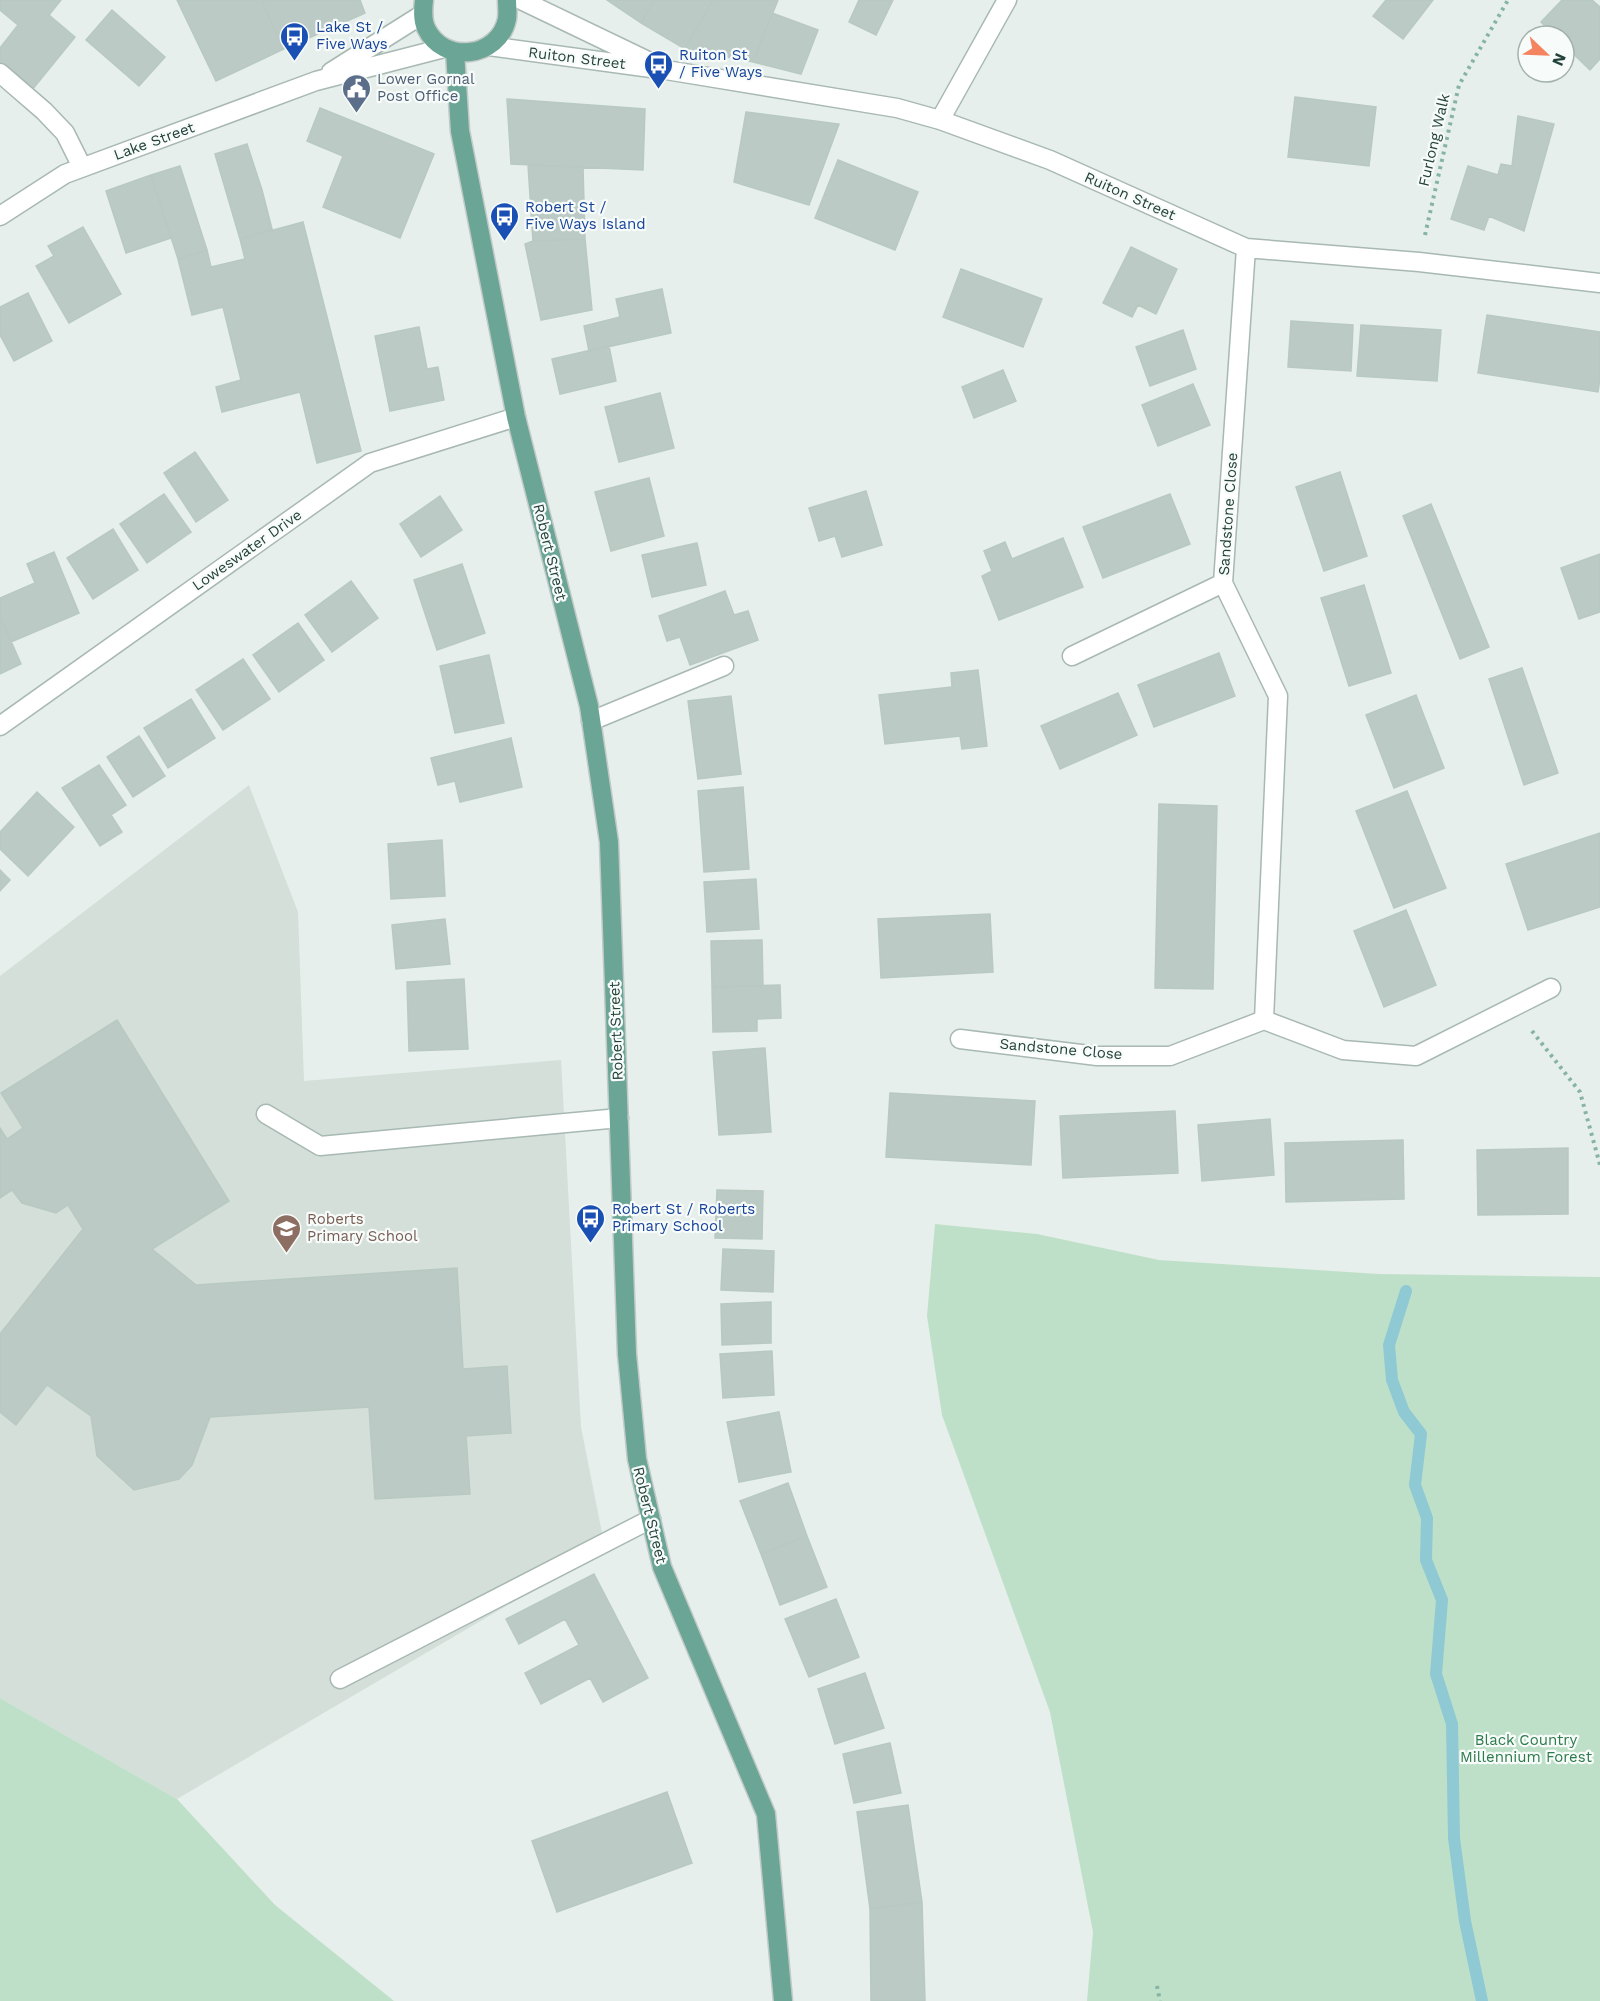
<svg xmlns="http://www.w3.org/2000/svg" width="1600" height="2001" viewBox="0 0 1600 2001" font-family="'Work Sans',sans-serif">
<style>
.built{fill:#d4dfda}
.green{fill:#bfe0c8}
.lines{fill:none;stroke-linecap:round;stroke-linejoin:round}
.stream{stroke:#8ec9d4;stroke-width:12}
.building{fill:#bbcac4;stroke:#b8c9c2;stroke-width:1.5}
.minor-casing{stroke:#a8b8b2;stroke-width:21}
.major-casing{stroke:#c2cac8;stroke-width:21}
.path{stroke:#86b3a5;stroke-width:4;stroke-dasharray:3 4.5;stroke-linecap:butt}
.minor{stroke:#fff;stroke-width:18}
.major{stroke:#6aa596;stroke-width:18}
.labels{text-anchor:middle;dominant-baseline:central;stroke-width:4.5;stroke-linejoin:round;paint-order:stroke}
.transit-label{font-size:15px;fill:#164399;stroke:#f7fbf9;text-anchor:start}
.street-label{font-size:15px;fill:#24423a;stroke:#f7fbf9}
.service-label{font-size:15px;fill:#4e5e75;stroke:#f7fbf9;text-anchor:start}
.education-label{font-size:15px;fill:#785e54;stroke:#f7fbf9;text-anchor:start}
.park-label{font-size:15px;fill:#2d7a4b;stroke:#f7fbf9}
</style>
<rect width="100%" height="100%" fill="#e6efeb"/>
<!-- built -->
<path class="built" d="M249 785 298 912 304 1081 561 1060 581 1427 605 1548 177 1799 0 1698V976Z"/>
<!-- green -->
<path class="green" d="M935 1224 1037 1234 1159 1260 1379 1274 1600 1277V2001H1087L1093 1932 1050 1712 942 1415 927 1316Z
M0 1698 177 1799 275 1905 394 2001H0Z"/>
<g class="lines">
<!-- stream -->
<path class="stream" d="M1406 1291 1389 1345 1392 1380 1404 1412 1421 1434 1415 1485 1427 1518 1426 1560 1442 1600 1436 1674 1452 1724 1454 1838 1465 1921 1482 2001"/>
</g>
<!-- building -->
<path class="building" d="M0 0H61L49 15 75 37 32 90 0 64V48L18 25 0 10Z
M177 0H261L284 49 216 81Z
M261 0H360L365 13 284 49Z
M607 0H654L641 23Z
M654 0H713L685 49 641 23Z
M713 0H778L753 62 685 49Z
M859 0H893L876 35 849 22Z
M1386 0H1433L1403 39 1373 16Z
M1562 0H1592L1600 7V59L1590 70 1564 45V36H1555L1541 22Z
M112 10 165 57 139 86 86 40Z
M772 13 818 30 801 74 753 62Z
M1295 97 1376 107 1369 166 1288 157Z
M507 99 645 109 643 170 511 164Z
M320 108 434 154 400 238 323 207 343 156 307 141Z
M746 112 839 124 809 205 734 182Z
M1518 116 1554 124 1524 231 1489 216 1484 230 1451 219 1468 166 1498 175 1501 164 1512 166Z
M247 144 262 190 272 229 240 239 215 154Z
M838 160 918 192 895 250 815 218Z
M528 165 583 167 585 239 533 241Z
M180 166 207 250 178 259 151 175Z
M151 175 171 238 126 253 106 191Z
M303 222 361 451 317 463 300 392 222 412 216 387 241 380 223 307 192 315 178 259 207 250 211 267 245 259 240 239Z
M83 227 121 294 69 323 36 266 54 256 48 246Z
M585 239 592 310 541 320 525 244 533 241Z
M1131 247 1177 269 1156 314 1138 305 1132 317 1103 303Z
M961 269 1042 299 1023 347 943 317Z
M662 289 671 333 589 351 584 326 620 317 616 299Z
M28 293 52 341 14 361 0 335V307Z
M1487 315 1600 332V378L1598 392 1478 373Z
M1291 321 1353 325 1351 371 1288 367Z
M1361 325 1441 330 1437 381 1357 376Z
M419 327 427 369 438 367 444 400 390 411 375 336Z
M1183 330 1196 369 1150 386 1136 347Z
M609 346 616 381 560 394 552 359Z
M1003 370 1016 401 974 418 962 387Z
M1193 384 1210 425 1158 446 1142 405Z
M660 393 674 448 619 462 605 407Z
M195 452 228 500 196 522 164 473Z
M1340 472 1367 556 1324 571 1296 487Z
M649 478 664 536 611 551 595 492Z
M866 491 882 545 842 557 835 536 819 541 809 508Z
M164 494 191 532 147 563 120 524Z
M1170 494 1190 544 1103 578 1083 527Z
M440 496 462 530 421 557 400 524Z
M1431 504 1489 647 1460 659 1403 516Z
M113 529 138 570 93 599 67 558Z
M1063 538 1083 587 999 620 982 576 992 571 984 551 1005 542 1012 559Z
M697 543 706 585 652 597 642 555Z
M54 552 79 613 11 642 0 616V598L35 583 27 564Z
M1600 554V612L1579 619 1561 568Z
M462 564 485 633 437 650 414 580Z
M351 581 378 618 332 652 305 615Z
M1364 585 1391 673 1349 686 1321 598Z
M725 591 734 615 748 611 758 640 690 665 680 637 667 641 659 616Z
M0 616 21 664 0 674Z
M298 623 324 660 279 692 253 655Z
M1219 653 1235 696 1154 727 1138 685Z
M489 655 504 723 455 733 440 666Z
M243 659 270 699 223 730 196 690Z
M1522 668 1558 773 1524 785 1489 679Z
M978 670 987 746 962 749 960 736 885 744 879 695 952 687 951 673Z
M1118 693 1137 735 1060 769 1041 726Z
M1416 695 1444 768 1394 788 1366 715Z
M731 696 741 774 698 779 688 701Z
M191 699 215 738 168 768 144 728Z
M139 736 165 776 133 797 107 757Z
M511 738 522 787 460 802 455 781 438 785 431 758Z
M99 765 126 805 111 815 122 832 100 846 62 788Z
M743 787 749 869 704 872 698 791Z
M1407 791 1446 888 1394 908 1356 811Z
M37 792 74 827 28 876 0 849V832Z
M1159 804 1217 806 1213 989 1155 988Z
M1600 833V907L1528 930 1506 864Z
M442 840 445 896 391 899 388 844Z
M0 870 10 880 0 891Z
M756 879 759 929 707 932 704 882Z
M1406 910 1436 985 1384 1007 1354 931Z
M990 914 993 972 881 978 878 919Z
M445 919 450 964 396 969 392 925Z
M762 940 763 986 712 987 711 941Z
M464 979 468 1049 409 1051 407 982Z
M780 985 781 1018 757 1019V1031L713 1032 712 987Z
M117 1020 229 1201 152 1249 196 1285 457 1268 463 1369 507 1366 511 1433 466 1436 470 1494 375 1499 369 1407 210 1417 192 1465 179 1479 134 1490 97 1456 91 1416 47 1385 16 1425 0 1412V1334L83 1229 68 1205 56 1213 22 1203 12 1190 0 1198V1128L7 1139 23 1128 1 1093Z
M765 1048 771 1132 719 1135 713 1052Z
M890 1093 1035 1101 1031 1165 886 1157Z
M1175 1111 1178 1173 1063 1178 1060 1116Z
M1270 1119 1274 1175 1202 1181 1198 1125Z
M1403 1140 1404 1199 1286 1202 1285 1143Z
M1568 1148V1214L1478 1215 1477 1150Z
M717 1190 763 1191 762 1239 715 1238Z
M723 1249 774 1251 773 1292 721 1290Z
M771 1302V1343L722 1345 721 1304Z
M772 1351 774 1395 723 1398 720 1354Z
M779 1412 791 1472 739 1482 727 1422Z
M788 1483 807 1536 761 1554 740 1501Z
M807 1536 827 1587 780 1605 761 1554Z
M594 1574 648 1678 603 1702 590 1678 541 1704 525 1673 579 1645 565 1619 519 1644 506 1619Z
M836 1599 859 1657 809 1677 785 1619Z
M865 1673 884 1728 835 1744 818 1689Z
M890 1743 901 1793 854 1803 843 1754Z
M667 1792 692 1863 557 1912 532 1841Z
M908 1805 922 1902 870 1909 857 1812Z
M922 1902 925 2001H871L870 1909Z"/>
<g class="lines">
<defs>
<path id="minor" d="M521 0 650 62
M489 46 666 70 897 108 940 120 1050 160 1246 248 1419 262 1600 283
M331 72 423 14
M0 73 44 111 65 133 82 167
M940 120 1007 0
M0 216 65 174 316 81 444 48
M1246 248 1223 583 1278 696 1264 1020 1343 1050 1416 1056 1551 988
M1072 656 1223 583
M591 721 724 666
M0 726 370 463 516 417
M960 1039 1097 1056H1170L1264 1020
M266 1114 320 1146 619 1118
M340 1679 651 1519"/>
<path id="major" d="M424 0C423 9 422 19 426 28 443 65 499 58 507 19 508 13 507 6 507 0
M455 52 460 131 516 417 589 706 609 842 627 1354 637 1459 662 1567 766 1814 783 2001"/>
</defs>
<!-- minor casing -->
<use href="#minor" class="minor-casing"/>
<!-- major casing -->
<use href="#major" class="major-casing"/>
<!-- path -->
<path class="path" d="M1425 235 1459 85 1508 0
M1532 1031 1580 1092 1600 1165
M1157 1986 1160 2001"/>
<!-- minor -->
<use href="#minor" class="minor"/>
<!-- major -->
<use href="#major" class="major"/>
</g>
<!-- icons -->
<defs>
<symbol id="bus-pin" viewBox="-11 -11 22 30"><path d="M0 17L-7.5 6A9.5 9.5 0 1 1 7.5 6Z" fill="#1a4fb4" stroke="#f7fbf9"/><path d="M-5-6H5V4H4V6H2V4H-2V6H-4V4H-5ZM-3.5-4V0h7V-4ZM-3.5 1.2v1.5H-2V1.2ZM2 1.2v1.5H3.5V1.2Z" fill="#fff"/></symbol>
<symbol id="civic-pin" viewBox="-11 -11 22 30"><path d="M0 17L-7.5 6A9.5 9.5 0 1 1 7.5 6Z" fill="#5c6f8a" stroke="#f7fbf9"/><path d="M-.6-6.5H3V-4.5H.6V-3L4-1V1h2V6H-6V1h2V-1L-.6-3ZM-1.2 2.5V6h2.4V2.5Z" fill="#fff"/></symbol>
<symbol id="school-pin" viewBox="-11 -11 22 30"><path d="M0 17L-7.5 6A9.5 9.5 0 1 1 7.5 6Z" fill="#8d6e63" stroke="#f7fbf9"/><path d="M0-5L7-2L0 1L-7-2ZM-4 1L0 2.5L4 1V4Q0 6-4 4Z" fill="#fff"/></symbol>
</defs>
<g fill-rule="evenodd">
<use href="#bus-pin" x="278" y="20" width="33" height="45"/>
<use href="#bus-pin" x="642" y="48" width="33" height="45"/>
<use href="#civic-pin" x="340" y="72" width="33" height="45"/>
<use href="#bus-pin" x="488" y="200" width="33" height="45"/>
<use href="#bus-pin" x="574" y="1202" width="33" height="45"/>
<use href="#school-pin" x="270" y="1212" width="33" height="45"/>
</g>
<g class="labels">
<!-- transit labels -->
<g class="transit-label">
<text x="316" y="27">Lake St /<tspan x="316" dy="17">Five Ways</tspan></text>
<text x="679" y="55">Ruiton St<tspan x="679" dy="17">/ Five Ways</tspan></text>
<text x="525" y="207">Robert St /<tspan x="525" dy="17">Five Ways Island</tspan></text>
<text x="612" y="1209">Robert St / Roberts<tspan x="612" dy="17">Primary School</tspan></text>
</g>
<!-- street labels -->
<g class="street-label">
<text transform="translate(577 58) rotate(7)">Ruiton Street</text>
<text transform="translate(1434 140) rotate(-77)">Furlong Walk</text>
<text transform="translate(154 141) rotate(-20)">Lake Street</text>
<text transform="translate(1130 196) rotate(24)">Ruiton Street</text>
<text transform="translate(1228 514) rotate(-86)">Sandstone Close</text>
<text transform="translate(247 550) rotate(-35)">Loweswater Drive</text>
<text transform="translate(550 552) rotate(76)">Robert Street</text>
<text transform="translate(616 1031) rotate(-92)">Robert Street</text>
<text transform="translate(1061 1049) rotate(5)">Sandstone Close</text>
<text transform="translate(650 1515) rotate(76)">Robert Street</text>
</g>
<!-- service labels -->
<g class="service-label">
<text x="377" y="79">Lower Gornal<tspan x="377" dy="17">Post Office</tspan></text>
</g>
<!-- education labels -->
<g class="education-label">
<text x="307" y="1219">Roberts<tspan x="307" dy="17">Primary School</tspan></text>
</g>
<!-- park labels -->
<g class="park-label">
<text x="1526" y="1740">Black Country<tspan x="1526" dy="17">Millennium Forest</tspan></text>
</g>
</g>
<!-- north arrow -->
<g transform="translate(1546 54) rotate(113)"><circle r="28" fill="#f7fbf9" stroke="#a3b1ad" stroke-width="1.5"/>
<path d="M0-4.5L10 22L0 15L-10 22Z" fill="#f4845f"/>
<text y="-9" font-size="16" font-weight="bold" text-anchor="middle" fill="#24423a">N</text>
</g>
</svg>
